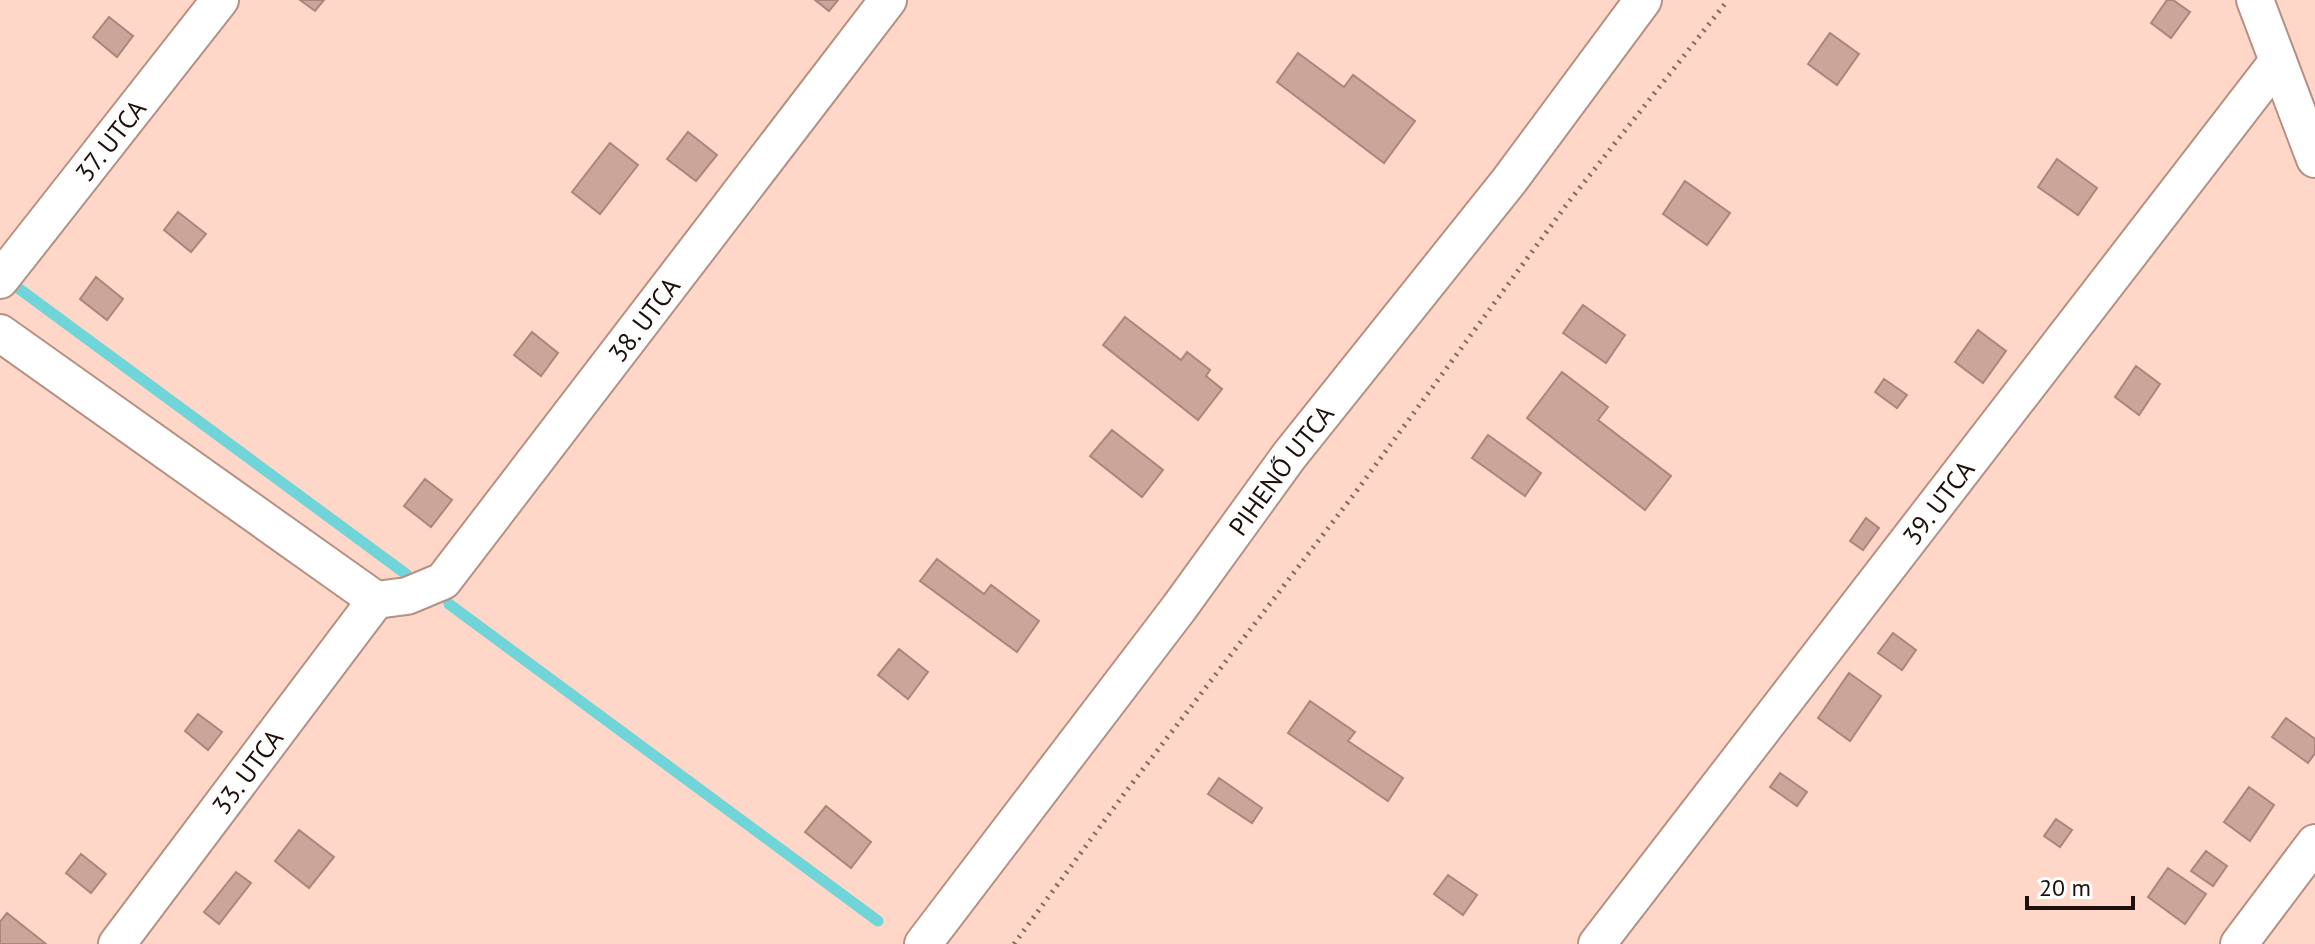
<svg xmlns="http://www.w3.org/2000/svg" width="2315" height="944" viewBox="0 0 2315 944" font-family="'PT Sans',sans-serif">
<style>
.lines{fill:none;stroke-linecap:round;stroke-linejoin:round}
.stream{stroke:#6fd5d8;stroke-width:11}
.building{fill:#cba59a;stroke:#ab867b;stroke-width:2}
.minor-casing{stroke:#b59183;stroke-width:40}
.path{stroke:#846b61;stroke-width:5;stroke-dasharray:2 6;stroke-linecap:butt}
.minor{stroke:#fff;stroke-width:36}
.labels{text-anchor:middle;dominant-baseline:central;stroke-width:6;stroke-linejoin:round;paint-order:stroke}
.street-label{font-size:26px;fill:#1e110c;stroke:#fff}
</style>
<rect width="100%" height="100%" fill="#fed7c8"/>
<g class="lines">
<!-- stream -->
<path class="stream" d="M18 288 406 574
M449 604 878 921"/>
</g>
<!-- building -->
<path class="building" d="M300 0H324L315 11Z
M815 0H838L829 11Z
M2167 0H2173L2190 12 2171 38 2151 23Z
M109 17 133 36 117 57 93 37Z
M1830 33 1859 54 1837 85 1808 64Z
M1298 53 1344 87 1353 75 1415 121 1384 163 1277 82Z
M688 132 717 155 696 181 667 159Z
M610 143 638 165 600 214 572 192Z
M2057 159 2097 188 2078 215 2038 187Z
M1685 181 1730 213 1707 245 1663 214Z
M178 212 206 234 191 252 164 230Z
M96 277 123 299 107 320 80 299Z
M1583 305 1625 335 1606 363 1563 333Z
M1125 317 1181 360 1187 352 1210 370 1206 376 1222 389 1198 420 1103 345Z
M1978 330 2006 351 1983 383 1955 362Z
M532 332 558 353 541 376 514 355Z
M2136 366 2160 384 2139 415 2115 397Z
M1562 372 1608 407 1598 420 1671 476 1645 510 1527 418Z
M1884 379 1907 395 1897 408 1875 392Z
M1112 430 1163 470 1142 497 1090 456Z
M1488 435 1541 473 1525 496 1472 458Z
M425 479 452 500 431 527 404 506Z
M1866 518 1879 528 1863 550 1850 541Z
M937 559 984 594 991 585 1039 621 1017 652 920 581Z
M1893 633 1916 650 1902 670 1878 653Z
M899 649 928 672 908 699 878 675Z
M1849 673 1881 696 1850 741 1818 718Z
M1310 701 1355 732 1348 741 1403 778 1388 801 1288 733Z
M198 714 222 732 208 750 185 731Z
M2286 718 2315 739V753L2308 763 2272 737Z
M1780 773 1807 792 1797 806 1770 787Z
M1219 778 1262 808 1252 823 1208 794Z
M2249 787 2274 805 2250 841 2224 822Z
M826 806 871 842 851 868 805 832Z
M2056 819 2072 830 2060 847 2044 836Z
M299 830 334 857 309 888 275 861Z
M2206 851 2227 866 2213 886 2191 871Z
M81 854 106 874 91 893 66 873Z
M2168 868 2206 894 2185 924 2148 897Z
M236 872 251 883 219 924 204 912Z
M1448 875 1477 895 1463 915 1434 894Z
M7 913 46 944H0V922Z"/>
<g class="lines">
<defs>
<g id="minor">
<path d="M2255 0 2315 159"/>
<path id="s1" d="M0 280 220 0"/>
<path d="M0 333 376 600"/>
<path id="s2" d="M376 600 407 596 443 581 888 0"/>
<path id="s3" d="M117 944 376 600"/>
<path id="s4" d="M923 944 1179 608 1289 456 1509 181 1643 0"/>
<path id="s5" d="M1597 944 2278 61"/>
<path d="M2239 944 2315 843"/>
</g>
</defs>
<!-- minor casing -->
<use href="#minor" class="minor-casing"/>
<!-- path -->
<path class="path" d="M1014 944 1124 794 1355 493 1567 204 1728 0"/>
<!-- minor -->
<use href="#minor" class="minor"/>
</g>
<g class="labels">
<!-- street labels -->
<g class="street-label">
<text stroke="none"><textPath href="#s1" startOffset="178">37. UTCA</textPath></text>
<text stroke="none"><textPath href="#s2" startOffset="400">38. UTCA</textPath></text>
<text stroke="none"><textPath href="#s4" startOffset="594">PIHENŐ UTCA</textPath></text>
<text stroke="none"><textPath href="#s5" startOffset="558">39. UTCA</textPath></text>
<text stroke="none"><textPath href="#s3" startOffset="216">33. UTCA</textPath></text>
</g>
</g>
<!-- scale -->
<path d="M2027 896v12h106v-12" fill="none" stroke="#1e110c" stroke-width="4"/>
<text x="2039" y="896" font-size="24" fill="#1e110c" stroke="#ffffff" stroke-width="6" paint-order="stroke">20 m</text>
</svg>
